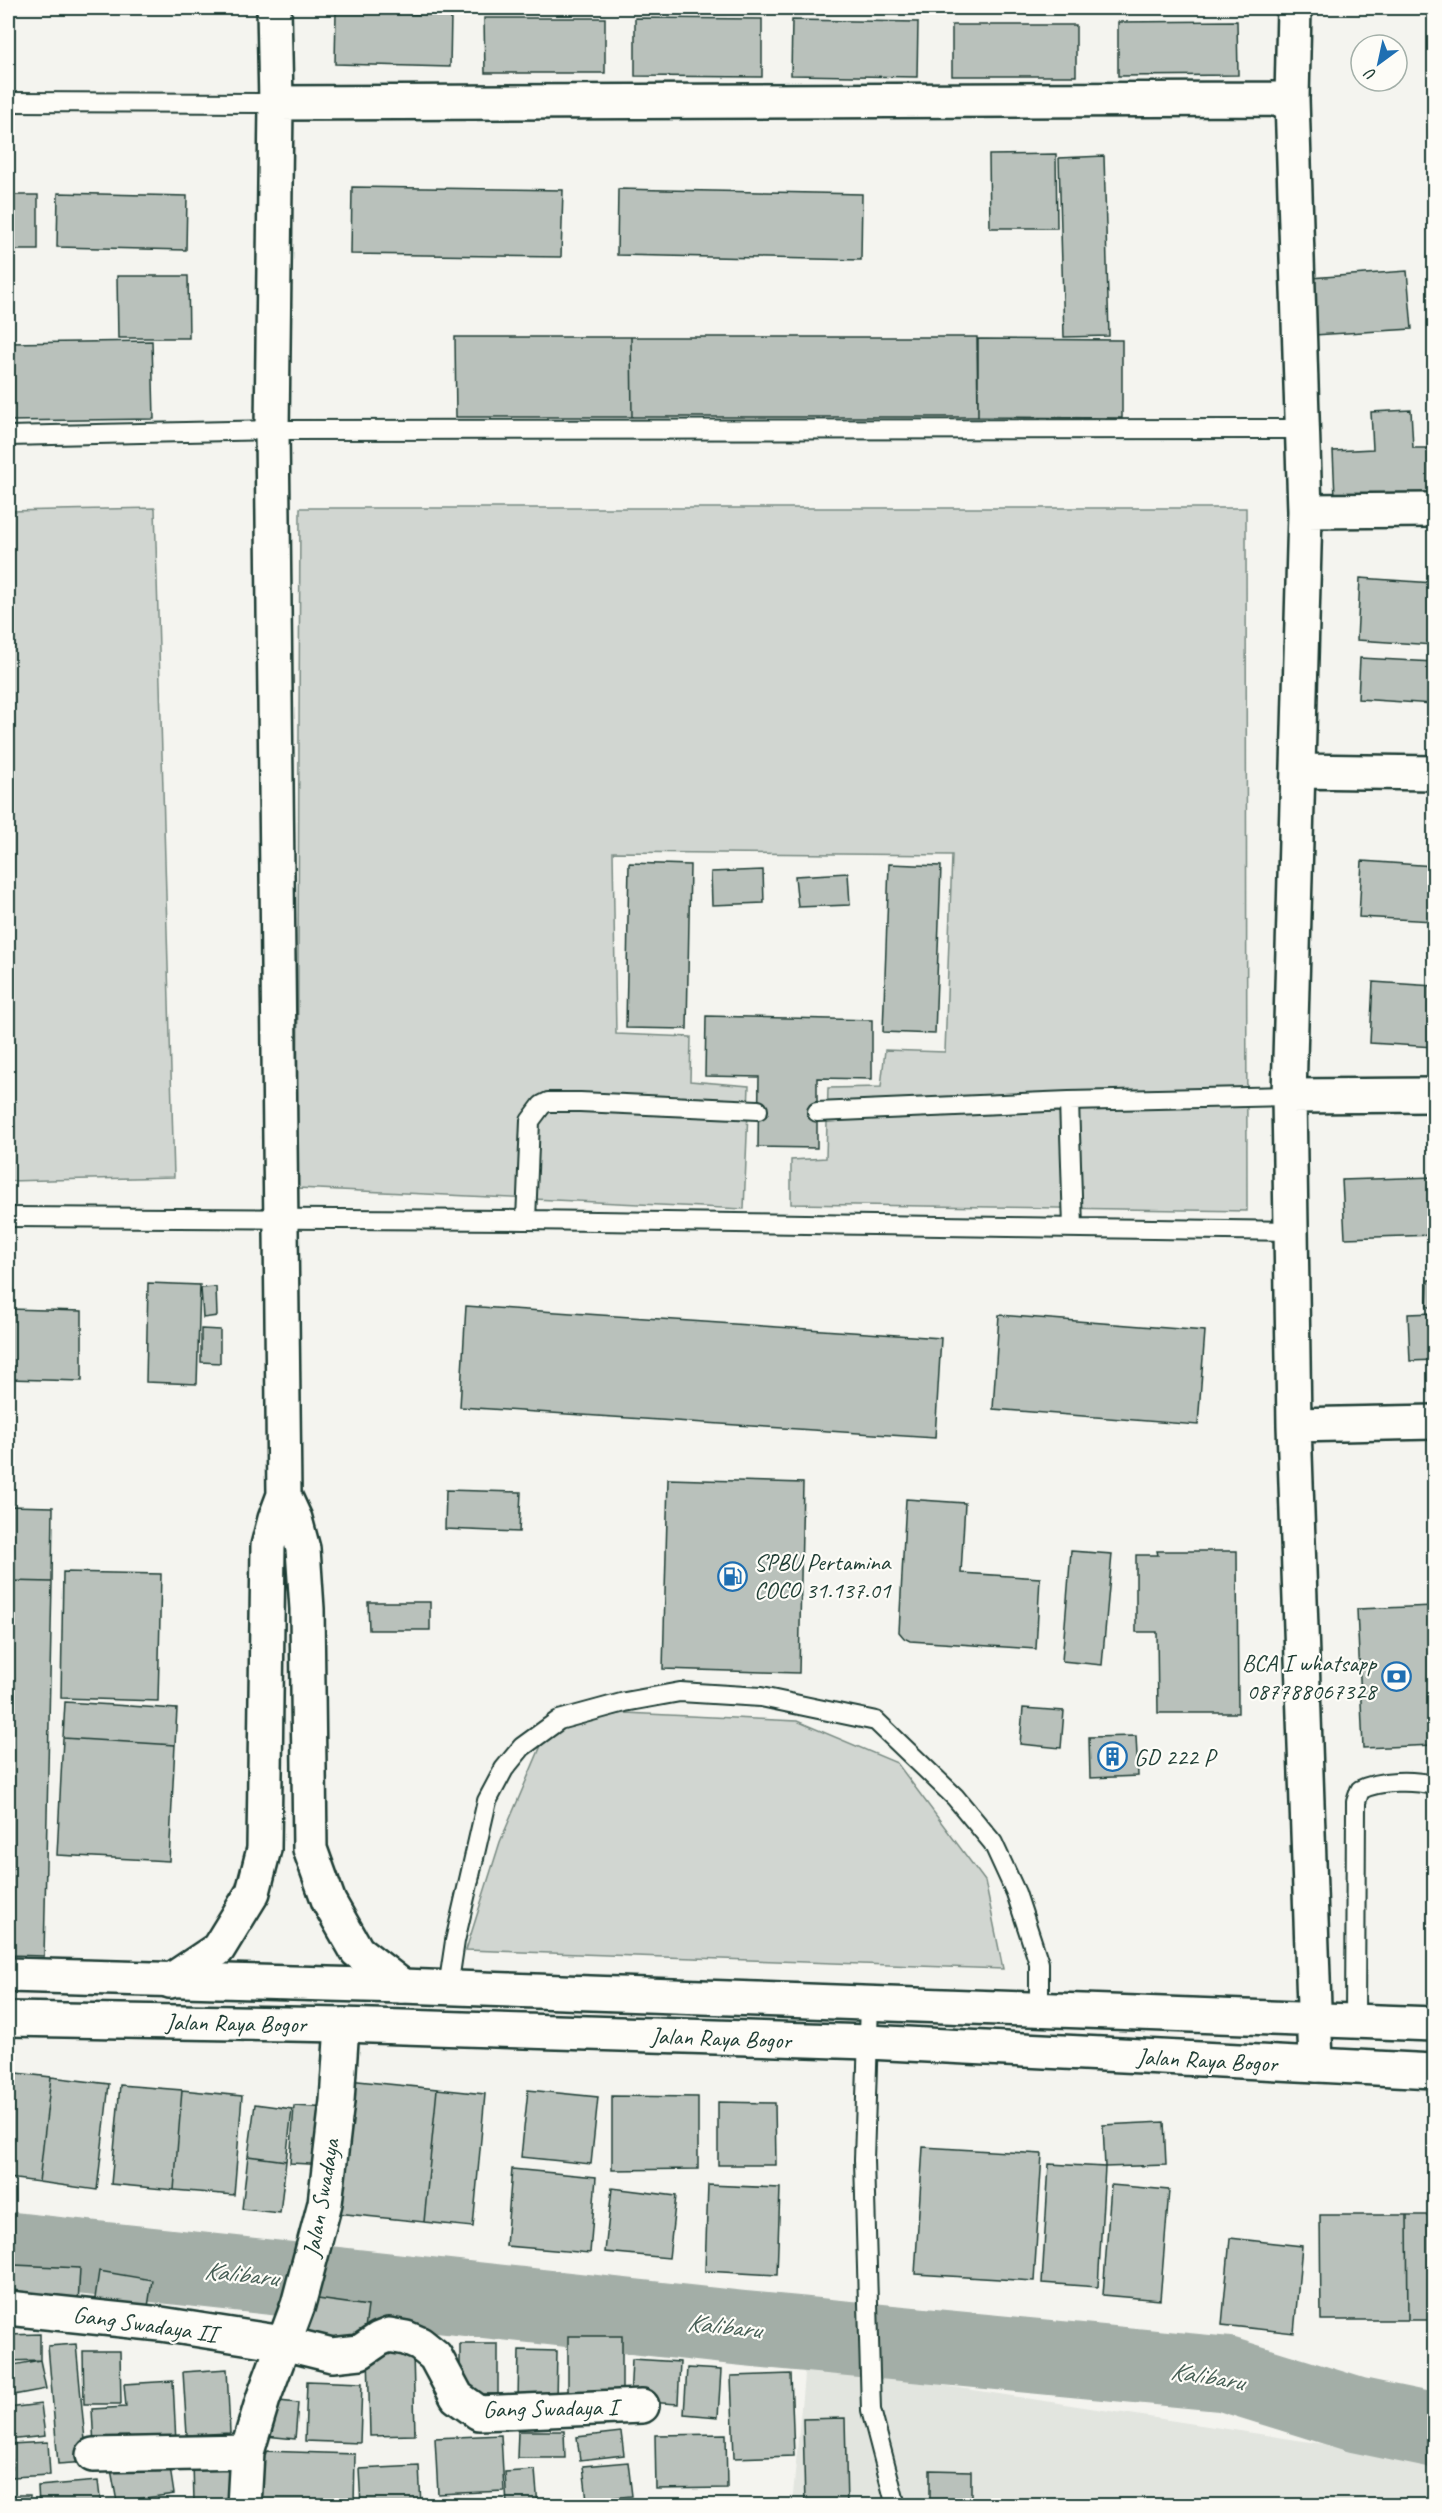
<svg xmlns="http://www.w3.org/2000/svg" width="1442" height="2513" viewBox="0 0 1442 2513" font-family="Caveat,sans-serif">
<style>
.built{fill:#e2e5df}
.green{fill:#d1d6d1;stroke:#788a82;stroke-width:1.5}
.lines{fill:none;stroke-linecap:round;stroke-linejoin:round}
.river{stroke:#a3aea7;stroke-width:75}
.building{fill:#b9c1bb;stroke:#1f3d34;stroke-width:1.5}
.lane-casing{stroke:#1f3d34;stroke-width:22}
.street-casing{stroke:#1f3d34;stroke-width:38}
.highway-casing{stroke:#1f3d34;stroke-width:38}
.lane{stroke:#fdfcf7;stroke-width:18}
.street{stroke:#fdfcf7;stroke-width:33}
.highway{stroke:#fdfcf7;stroke-width:33}
.labels{text-anchor:middle;dominant-baseline:central;stroke-width:4.5;stroke-linejoin:round;paint-order:stroke}
.poi-label{font-size:24px;fill:#1f3d34;stroke:#fdfcf7;text-anchor:start}
.street-label{font-size:24px;fill:#1f3d34;stroke:#fdfcf7}
.water-label{font-size:26px;font-style:italic;fill:#475f56;stroke:#fdfcf7}
</style>
<rect width="100%" height="100%" fill="#f4f4ef"/>
<filter id="ink" filterUnits="userSpaceOnUse"><feTurbulence type="fractalNoise" baseFrequency=".0167" numOctaves="2"/><feDisplacementMap in="SourceGraphic" scale="12" xChannelSelector="R" yChannelSelector="G"/><feConvolveMatrix kernelMatrix="1 2 1 2 8 2 1 2 1" color-interpolation-filters="sRGB"/></filter>
<g filter="url(#ink)">
<!-- built -->
<path class="built" d="M805 2364 1434 2461V2505L792 2506Z"/>
<!-- green -->
<path class="green" d="M155 508 174 1177 8 1181V511Z
M300 508H1246L1247 1211 791 1204V1160L826 1158 828 1088 881 1087 885 1050 945 1052 952 855 613 852 616 1034 691 1037 690 1081 749 1086 744 1209 297 1188Z
M625 1713 797 1721 897 1763 985 1881 1003 1969 466 1950 500 1842 549 1727Z"/>
<g class="lines">
<!-- river -->
<path class="river" d="M8 2249 739 2328 1225 2374 1357 2415 1434 2431"/>
</g>
<!-- building -->
<path class="building" d="M1430 8H1434V46H1432Z
M336 12 451 15 450 67 335 64Z
M484 18H605V73H485Z
M635 18 762 19V77L635 76Z
M792 20 918 22 917 77 791 75Z
M1237 21 1238 75 1118 76V22Z
M952 25H1076V76H952Z
M1056 154 1057 228H990L989 155Z
M1104 156 1109 336 1064 337 1059 158Z
M352 187 563 190 561 257 351 254Z
M618 189 862 194 861 260 617 255Z
M58 193 187 196 186 250 57 247Z
M8 195H38V250H8Z
M1407 271 1412 329 1314 335 1310 278Z
M117 276H188L189 338H118Z
M455 337H631L632 417H456Z
M631 337H977L978 417H632Z
M978 339 1122 340V418L978 417Z
M152 341 154 419 8 421V343Z
M1411 410 1413 448H1430L1433 494 1335 498 1333 451 1373 449 1371 412Z
M1360 578 1434 583V645L1357 640Z
M1360 658 1434 662V704L1358 699Z
M1362 861 1434 866V921L1359 917Z
M629 863 690 865 687 1029 626 1028Z
M889 864 941 866 935 1034 883 1032Z
M763 870 764 903 712 905 711 872Z
M848 873 850 905 798 907 795 876Z
M1373 982 1434 986V1047L1370 1043Z
M706 1016 872 1020V1079L817 1078V1148L758 1147 759 1077 705 1076Z
M1434 1177V1235L1345 1238 1342 1180Z
M1428 1280H1434V1307H1427Z
M148 1283 200 1285 197 1384 146 1382Z
M216 1287 217 1316 203 1318 201 1288Z
M466 1306 941 1338 935 1438 460 1407Z
M8 1309 82 1311V1381L8 1379Z
M1434 1313V1360L1410 1361 1408 1314Z
M999 1315 1205 1331 1198 1425 993 1409Z
M201 1329 220 1330V1363L201 1362Z
M668 1479 803 1483 799 1673 663 1669Z
M446 1490 521 1492 519 1532 445 1529Z
M906 1499 965 1503 961 1573 1040 1578 1036 1649 910 1641 904 1638 899 1632Z
M8 1506 53 1507 52 1582 8 1581Z
M1071 1551 1112 1554 1102 1665 1062 1661Z
M1157 1551H1237L1238 1713H1158L1157 1632H1136V1555H1158Z
M63 1572 161 1574 158 1701 61 1698Z
M8 1581 52 1582 44 1956 8 1955Z
M368 1602H430V1630H369Z
M1434 1606V1745L1363 1748 1357 1609Z
M65 1702 177 1709 175 1745 63 1738Z
M1023 1708 1064 1711 1061 1748 1020 1744Z
M1136 1736 1138 1776 1090 1778 1089 1737Z
M63 1738 175 1745 169 1861 57 1855Z
M8 2072 51 2077 39 2182 8 2178Z
M51 2077 109 2084 97 2190 39 2182Z
M348 2080 437 2089 424 2222 336 2213Z
M120 2085 182 2090 174 2190 111 2184Z
M437 2089 485 2094 473 2227 424 2222Z
M182 2090 242 2096 234 2195 174 2190Z
M528 2090 598 2097 591 2164 521 2157Z
M612 2096 698 2097V2169L612 2170Z
M718 2102 775 2103 776 2165H718Z
M255 2104 292 2109 286 2161 248 2156Z
M294 2106 331 2108 328 2165 290 2163Z
M1164 2122 1166 2165 1105 2167 1103 2125Z
M923 2147 1042 2154 1034 2281 915 2274Z
M248 2156 286 2161 280 2213 242 2209Z
M1049 2164 1105 2167 1098 2287 1042 2283Z
M512 2169 596 2177 590 2253 506 2246Z
M708 2185 780 2188 777 2275 705 2271Z
M1111 2185 1169 2190 1160 2300 1103 2295Z
M612 2188 676 2196 669 2258 605 2252Z
M1320 2215H1407L1408 2320H1321Z
M1407 2215H1434V2320H1408Z
M1230 2238 1302 2246 1294 2333 1222 2325Z
M14 2265 80 2268 78 2304 12 2300Z
M99 2271 152 2280 146 2320 93 2312Z
M303 2297 368 2306 363 2343 298 2333Z
M40 2334V2360L8 2361V2335Z
M568 2336H622V2401H568Z
M76 2344 87 2462 58 2464 48 2346Z
M460 2344H498V2394H460Z
M519 2350 557 2351 556 2400H518Z
M83 2351H120L121 2404H84Z
M368 2352H413L415 2435 370 2436Z
M632 2359 680 2362 678 2404 630 2401Z
M40 2360 46 2389 8 2396V2366Z
M687 2368 721 2370 718 2417 684 2414Z
M227 2369 230 2433 187 2435 183 2372Z
M791 2374 794 2456 734 2458 731 2376Z
M173 2381 176 2443 94 2447 92 2409 126 2407 124 2384Z
M307 2381 362 2383 360 2443 305 2441Z
M269 2400 298 2403 295 2439 266 2436Z
M41 2404 45 2436 8 2440V2408Z
M845 2418 847 2506H805L803 2419Z
M518 2431H564L565 2458H517Z
M621 2432 624 2455 580 2460 577 2437Z
M726 2434 727 2488 656 2489 655 2435Z
M501 2435 504 2491 438 2494 435 2438Z
M48 2442 50 2475 12 2477 10 2444Z
M262 2451 355 2454 354 2506H261Z
M168 2455 174 2494 117 2502 110 2464Z
M193 2462H229L230 2501 194 2502Z
M628 2462 632 2496 587 2500 583 2466Z
M419 2466 421 2506H361L359 2469Z
M535 2470 538 2506H507L505 2472Z
M930 2470 971 2471V2506H930Z
M98 2481 101 2506H39L38 2486Z
M8 2495H30V2506H8Z
M486 2501V2506H435V2504Z
M185 2502V2506L127 2505Z"/>
<g class="lines">
<defs>
<path id="lane" d="M8 102 276 103
M8 436 272 430 1301 429
M817 1112 1069 1101
M8 1217 526 1220 1290 1231
M526 1220 530 1121 542 1105 548 1102H580L758 1110
M1073 1227 1069 1101 1289 1096
M448 1988 455 1941 487 1801 504 1769 522 1747 559 1720 625 1702 680 1692 761 1697 876 1721 955 1797 993 1843 1016 1893 1039 1963V2009
M869 2004 864 2160 871 2410 896 2506
M1355 2022 1356 1802 1360 1790C1379 1780 1413 1780 1434 1785"/>
<path id="street" d="M1294 8 1292 99 1305 511 1289 1096 1294 1425
M276 103 1292 99
M1305 511 1434 510
M1298 771 1434 773
M1289 1096 1434 1095
M284 1495 295 1519 303 1549 307 1609 310 1849 329 1902 357 1951 402 1986
M170 1981 218 1949 253 1892 264 1849 268 1546 275 1519 284 1495 272 430 276 103 274 8
M1316 2065 1294 1425 1434 1422
M8 2308 161 2324 283 2343 332 2355 360 2352 379 2339 389 2335 406 2338 420 2344 435 2356 457 2397 479 2413 642 2406
M93 2455 247 2452
M244 2506 247 2452 263 2399 298 2305 325 2203 337 2101 342 2025"/>
<path id="highway" d="M8 1975 402 1986 1434 2024
M8 2019 342 2025 868 2042 1434 2071"/>
</defs>
<!-- lane casing -->
<use href="#lane" class="lane-casing"/>
<!-- street casing -->
<use href="#street" class="street-casing"/>
<!-- highway casing -->
<use href="#highway" class="highway-casing"/>
<!-- lane -->
<use href="#lane" class="lane"/>
<!-- street -->
<use href="#street" class="street"/>
<!-- highway -->
<use href="#highway" class="highway"/>
</g>
</g>
<!-- icons -->
<defs>
<symbol id="fuel-ring" viewBox="-11 -11 22 22"><circle r="9.5" fill="#fdfcf7" stroke="#1f6fb2" stroke-width="1.5"/><path d="M-5.5-6h7V0h2V4h1.3V-2.5L3-4.5l.8-.8L6-3V5H2.5V1h-1V6h-7ZM-4.2-4.7v3.2H.2V-4.7Z" fill="#1f6fb2"/></symbol>
<symbol id="bank-ring" viewBox="-11 -11 22 22"><circle r="9.5" fill="#fdfcf7" stroke="#1f6fb2" stroke-width="1.5"/><path d="M-6-4H6V4H-6ZM0-2.3a2.3 2.3 0 1 0 0 4.6a2.3 2.3 0 1 0 0-4.6Z" fill="#1f6fb2"/></symbol>
<symbol id="building-ring" viewBox="-11 -11 22 22"><circle r="9.5" fill="#fdfcf7" stroke="#1f6fb2" stroke-width="1.5"/><path d="M-4-6H4V6H1V3H-1V6H-4ZM-2.5-4.3h1.7v1.8h-1.7ZM.8-4.3h1.7v1.8H.8ZM-2.5-1h1.7V.8h-1.7ZM.8-1h1.7V.8H.8Z" fill="#1f6fb2"/></symbol>
</defs>
<g fill-rule="evenodd">
<use href="#fuel-ring" x="716" y="1560" width="33" height="33"/>
<use href="#bank-ring" x="1380" y="1660" width="33" height="33"/>
<use href="#building-ring" x="1096" y="1740" width="33" height="33"/>
</g>
<g class="labels">
<!-- poi labels -->
<g class="poi-label">
<text x="754" y="1562">SPBU Pertamina<tspan x="754" dy="28">COCO 31.137.01</tspan></text>
<text x="1376" y="1663" text-anchor="end">BCA I whatsapp<tspan x="1376" dy="28">087788067328</tspan></text>
<text x="1134" y="1757">GD 222 P</text>
</g>
<!-- street labels -->
<g class="street-label">
<text transform="translate(236 2023) rotate(1)">Jalan Raya Bogor</text>
<text transform="translate(721 2038) rotate(2)">Jalan Raya Bogor</text>
<text transform="translate(1207 2060) rotate(3)">Jalan Raya Bogor</text>
<text transform="translate(321 2198) rotate(-80)">Jalan Swadaya</text>
<text transform="translate(145 2324) rotate(8)">Gang Swadaya II</text>
<text transform="translate(550 2408) rotate(-1)">Gang Swadaya I</text>
</g>
<!-- water labels -->
<g class="water-label">
<text transform="translate(241 2274) rotate(6)">Kalibaru</text>
<text transform="translate(724 2326) rotate(6)">Kalibaru</text>
<text transform="translate(1207 2376) rotate(9)">Kalibaru</text>
</g>
</g>
<!-- margin -->
<rect width="1442" height="2513" fill="none" stroke="#fdfcf7" stroke-width="30"/>
<rect x="15" y="15" width="1412" height="2483" fill="none" stroke="#1f3d34" stroke-width="2" filter="url(#ink)"/>
<!-- north arrow -->
<g transform="translate(1379 63) rotate(213)"><circle r="28" fill="#fdfcf7" stroke="#a4b0a9" stroke-width="1.5"/>
<path d="M0-4.5L10 22L0 15L-10 22Z" fill="#1f6fb2"/>
<text y="-9" font-size="16" font-weight="bold" text-anchor="middle" fill="#1f3d34">U</text>
</g>
</svg>
